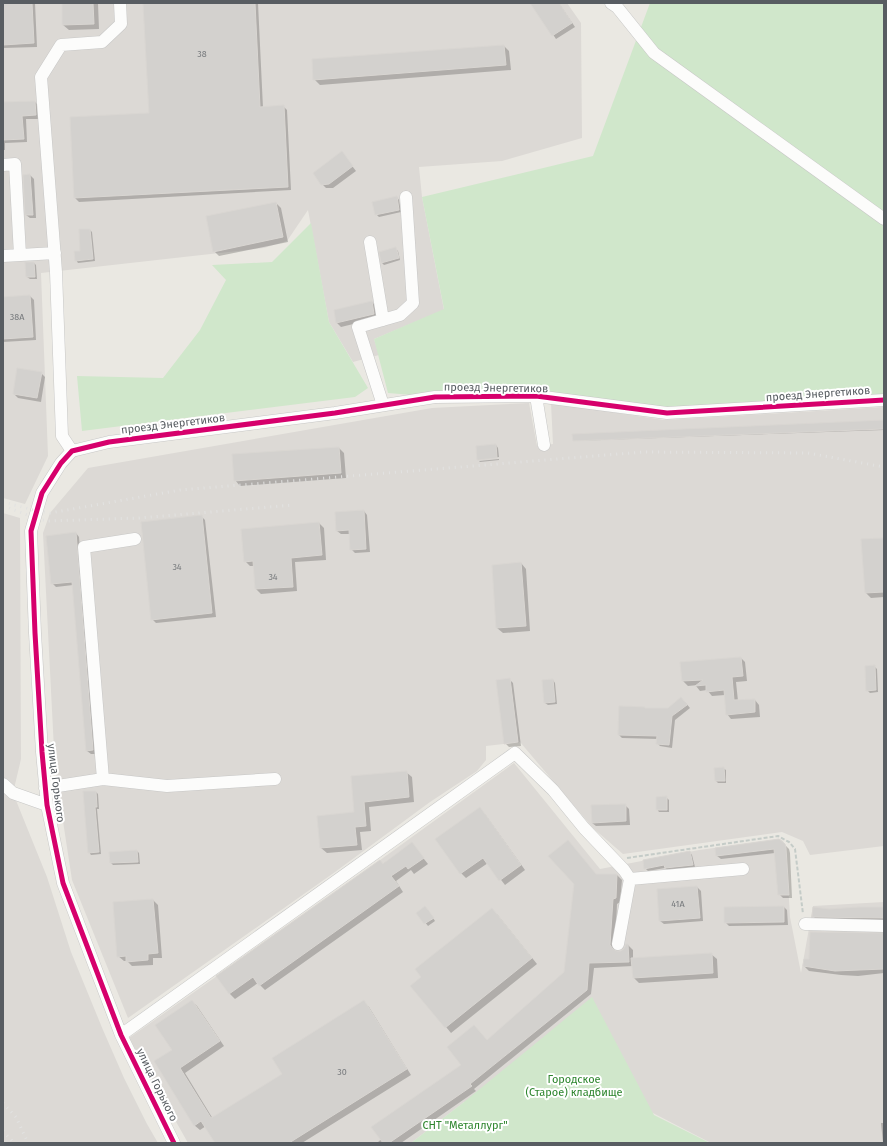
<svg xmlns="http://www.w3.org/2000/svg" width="887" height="1146" viewBox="0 0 887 1146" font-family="'Fira Sans',sans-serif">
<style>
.industrial{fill:#dcd9d5}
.green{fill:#d0e7cb}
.shadow{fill:#0003}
.building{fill:#d3d1ce;stroke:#d9d6d2}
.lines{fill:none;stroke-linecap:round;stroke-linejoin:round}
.minor-casing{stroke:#c7c7c6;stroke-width:13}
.path{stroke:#c5ccc8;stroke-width:2;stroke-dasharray:4 2;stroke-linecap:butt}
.minor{stroke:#fcfcfb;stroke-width:12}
.rail{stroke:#e2e2e1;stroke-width:3;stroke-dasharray:1 5;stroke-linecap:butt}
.cycleway-casing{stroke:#fff;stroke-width:8}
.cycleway{stroke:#d6006c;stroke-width:5}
.labels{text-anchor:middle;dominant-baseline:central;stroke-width:4;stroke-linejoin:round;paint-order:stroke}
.number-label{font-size:9px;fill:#787b7e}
.street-label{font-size:11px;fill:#585d62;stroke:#fff}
.park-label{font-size:11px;fill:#2d852d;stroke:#fff}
</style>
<rect width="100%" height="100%" fill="#eae8e2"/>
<!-- industrial -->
<path class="industrial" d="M3 3H567L581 23 582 138 502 161 419 167 422 197 444 310 374 339 379 355 353 362 329 322 308 210 287 241 264 248 41 273 48 456 25 504 3 498Z
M529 403 537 446 553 444 551 403 664 420 884 407V846L810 855 803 841 782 832 623 854 593 828 520 742 486 746V760L477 771 430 802 335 872 128 1018 72 880 55 769 43 533 50 513 88 468 432 408Z
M3 513 20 518 21 759 13 793 47 877 71 952 103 1030 124 1078 147 1124 158 1143H3Z
M514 763 600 869 699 850 780 839 783 841 786 848 790 917 801 973 813 906 884 902V1143H711L651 1112 464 1102 411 1143H188L129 1038 336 892Z"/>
<!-- green -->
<path class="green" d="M650 3H884V400L667 413 536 396 435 397 388 393 374 339 444 309 422 197 593 156Z
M311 223 329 322 368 388 355 397 82 431 77 376 163 378 200 330 226 280 212 265 272 262Z
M592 997 654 1115 710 1143H411L464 1102Z"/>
<!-- shadow -->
<path class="shadow" d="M3 3H35L37 47 3 48Z
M63 3H98L99 29 69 30 63 25Z
M144 3H258L263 108 283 106 287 110 291 190 79 202 75 198 150 113Z
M532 3H559L575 27 556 39Z
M504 46 509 51 511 70 320 85 314 79Z
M35 102 39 106 40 119H26L27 142 5 143V150H3V103Z
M342 153 356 171 333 188H326L322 184Z
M30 175 34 179 36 218H30L26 215Z
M397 197 399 200 401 212 379 217 376 214Z
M276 203 281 208 288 242 219 256 214 251Z
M80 230H90L92 232 95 261 78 263 76 260 81 252Z
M395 248 398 251 400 260 384 265 382 263Z
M34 263 36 265 37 279H30L27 277Z
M30 296 34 300 36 340 3 342V298Z
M372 302 376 306 378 318 341 327 337 323 335 310Z
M41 373 45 377 41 402 18 398 14 394Z
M884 421V430L574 441Z
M496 445 498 448 499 457 478 460 477 447Z
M339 448 344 453 346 478 240 486 235 480Z
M499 459V460L480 462 479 461Z
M364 511 367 515 370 552 355 553 351 549 350 534H341L337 531Z
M201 516 205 520 216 617 156 623 152 619Z
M319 523 324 528 326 560 295 562 297 591 261 594 256 589 255 566H250L245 561Z
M76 533 79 537 96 754H91L87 751 73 585 56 587 52 583Z
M884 539V597L871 598 866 593Z
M521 563 526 569 530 631 503 633 497 628Z
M741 658 745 662 747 681 736 682 738 701 755 700 759 705 760 717 731 719 727 714 725 695 712 696 707 690 700 691 696 686 698 685 688 686 683 681Z
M874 666 877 669 878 692 870 693 867 690Z
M509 679 513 683 521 746 509 747 505 743Z
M553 680 555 683 557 704 548 705 545 703Z
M684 701 690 708 675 720 672 748 660 746 657 743 658 739 622 738 619 735 646 709H668Z
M723 768 726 770V783H718L716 781Z
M406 772 412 777 414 802 369 807 371 831 360 832 362 850 327 853 321 848 356 813 352 777Z
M96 792 98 794 99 809H97L101 854 91 855 89 852Z
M666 797 669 800V812H659L657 809Z
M625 805 629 809 630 825 596 826 592 823Z
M485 814 525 870 505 885 488 863 466 878 461 873Z
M412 844 428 864 414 874 411 870 396 881 403 892 265 990 258 983 235 999 230 994 218 977Z
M785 845 789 849 790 853 792 898H783L779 894 775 853 721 859 717 856Z
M137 851 139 853 140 864 113 865 111 863Z
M690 852 692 855 695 867 668 870 665 868 648 871 645 868Z
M596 875H617L622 880 620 902 617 904 615 951 621 952 628 945 633 950V959L711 954 717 959 718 978 639 983 634 978 633 966 594 968 591 994 474 1089 476 1091 401 1143H377L487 1041 565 972Z
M697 887 701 891 703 921 664 924 660 921Z
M153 900 158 905 162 958H153V965L132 966 127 961H124L118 956Z
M784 907 787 910 788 925 729 926 725 922Z
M884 908V923L818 921 813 916 829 910Z
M428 910 435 921 428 926 418 913Z
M497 914 537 964 451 1033 412 986Z
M884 934V973L858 976 841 975 809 971 804 966 805 960H810Z
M192 1001 197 1006 224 1046 185 1073 213 1119 283 1074 363 1001 369 1007 411 1075 302 1143H216L206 1126 200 1130 194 1125 174 1050Z
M881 1123H884V1143H883Z"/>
<!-- building -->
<path class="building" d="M3 3H32L34 43 3 45Z
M62 3H93L94 24 62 25Z
M143 3H255L260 107 284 105 288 187 74 198 70 117 149 113Z
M530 3H559L572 23 552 36Z
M504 45 506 65 313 80 312 59Z
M35 101 36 115 22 116 24 139 3 140V102Z
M342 151 353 166 329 184 321 185 313 173Z
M30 174 33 215H25L23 175Z
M397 196 399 210 375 215 372 202Z
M276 202 283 237 213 252 206 216Z
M79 229H90L93 259 75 261 74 251H80Z
M396 247 399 258 381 263 379 252Z
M25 262H34L35 277H26Z
M30 295 33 337 3 339V297Z
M372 301 374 314 336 323 334 310Z
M17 368 42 372 37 398 13 394Z
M884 420V429L573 441 572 434Z
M496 444 497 458 477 460 476 446Z
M339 447 341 473 234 481 232 454Z
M364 510 366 549 350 550 349 530 336 531 335 512Z
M202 515 212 613 151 620 141 522Z
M319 522 322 555 291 558 293 587 255 589 253 561 244 562 241 529Z
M76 532 93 750 86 751 72 582 51 584 46 536Z
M884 538V592L865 593 861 539Z
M521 562 526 626 496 628 492 565Z
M741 657 743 676 732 677 734 700 755 699V712L726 715 724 690 706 692V685L695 686 703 680 682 681 680 662Z
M875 665 876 690 866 691 865 666Z
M510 678 518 742 504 744 496 680Z
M553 679 555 702 544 703 542 680Z
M681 697 687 705 672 716 669 745 656 744 657 736 618 735 619 706 645 707V708H668Z
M724 767 725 781H715L714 768Z
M407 771 409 797 364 802 366 826 355 827 357 845 320 848 317 816 354 812 351 776Z
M83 791H96L97 807H95L99 852 88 853Z
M667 796V810H656V797Z
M626 804V821L592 823 591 805Z
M480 807 521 865 499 881 483 858 460 874 435 839Z
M779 839 785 844 786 848 789 895H778L774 849 716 856 715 848Z
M568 840 596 874H617L616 898 613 899 610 945 613 949 617 951H621L624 949 626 944H628L629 962 589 963 587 990 470 1084 472 1086 389 1143H383L371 1127 461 1065 447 1047 474 1025 487 1040 564 972 574 884 548 856Z
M412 842 424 858 408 869 406 866 391 876 399 886 259 986 253 977 229 994 216 976 380 860 383 864Z
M137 850 138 862 110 863 109 852Z
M690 851 693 865 665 868 664 865 644 869 643 860Z
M697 886 700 918 659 921 657 889Z
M153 899 158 953 148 954V960L126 962V956L117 957 113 902Z
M425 906 434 918 424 924 416 913Z
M784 906V922L724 923V907Z
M813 907 829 909 860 907H884V918L812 917Z
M492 908 532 958 445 1028 410 986 421 977 415 969Z
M810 932 884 933V969L835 971 803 966 804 959H809Z
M712 953 713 973 633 978 631 958Z
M192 1000 220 1041 180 1068 211 1118 282 1074 272 1058 364 1000 407 1069 289 1143H215L201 1121 194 1126 154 1061 172 1050 155 1025Z"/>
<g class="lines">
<defs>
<path id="minor" d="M611 3 617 7 654 53 884 219
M3 165 15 164 20 255
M370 242 383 320
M3 256 55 253
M536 396 544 445
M383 405 358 327 400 315 413 303 406 197
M72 451 62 436 56 272 41 77 61 45 102 42 121 24 120 3
M103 779 167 786 275 779
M3 784 13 793 47 805
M45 788 103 779 84 547 135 539
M630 879 743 869
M805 924 884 926
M121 1035 515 753 553 790 584 828 624 870 630 879 618 944
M174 1143 121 1035 63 883 47 805 42 752 35 633 31 531 42 493 61 463 72 451 109 442 335 413 435 397 536 396 667 413 884 400"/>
</defs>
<!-- minor casing -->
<use href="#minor" class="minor-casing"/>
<!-- path -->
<path class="path" d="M627 858 778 836 789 842 795 849 803 914"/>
<!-- minor -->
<use href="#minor" class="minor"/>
<!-- rail -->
<path class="rail" d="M3 502 37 511 50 513 180 490 643 452 808 453 884 467
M9 508 35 518 47 521 139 518 293 505
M3 1103 16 1117 28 1143
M3 1131 14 1143"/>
<defs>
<path id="cycleway" d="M174 1143 121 1035 63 883 47 805 42 752 35 633 31 531 42 493 61 463 72 451 109 442 335 413 435 397 536 396 667 413 884 400"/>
</defs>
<!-- cycleway casing -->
<use href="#cycleway" class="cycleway-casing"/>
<!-- cycleway -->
<use href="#cycleway" class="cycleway"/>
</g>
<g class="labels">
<!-- number labels -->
<g class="number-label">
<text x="202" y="54">38</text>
<text x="17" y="317">38А</text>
<text x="177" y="567">34</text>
<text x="273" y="577">34</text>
<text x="678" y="904">41А</text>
<text x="342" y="1072">30</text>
</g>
<!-- street labels -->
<g class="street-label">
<text transform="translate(496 388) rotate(1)">проезд Энергетиков</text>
<text transform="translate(818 394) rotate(-4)">проезд Энергетиков</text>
<text transform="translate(173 424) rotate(-7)">проезд Энергетиков</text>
<text transform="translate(56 783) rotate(83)">улица Горького</text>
<text transform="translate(157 1085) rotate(64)">улица Горького</text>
</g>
<!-- park labels -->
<g class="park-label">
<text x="574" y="1079">Городское<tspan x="574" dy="13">(Старое) кладбище</tspan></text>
<text x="465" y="1125">СНТ "Металлург"</text>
</g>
</g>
<!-- border -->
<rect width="887" height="1146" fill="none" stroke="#585d62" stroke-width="8"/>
</svg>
